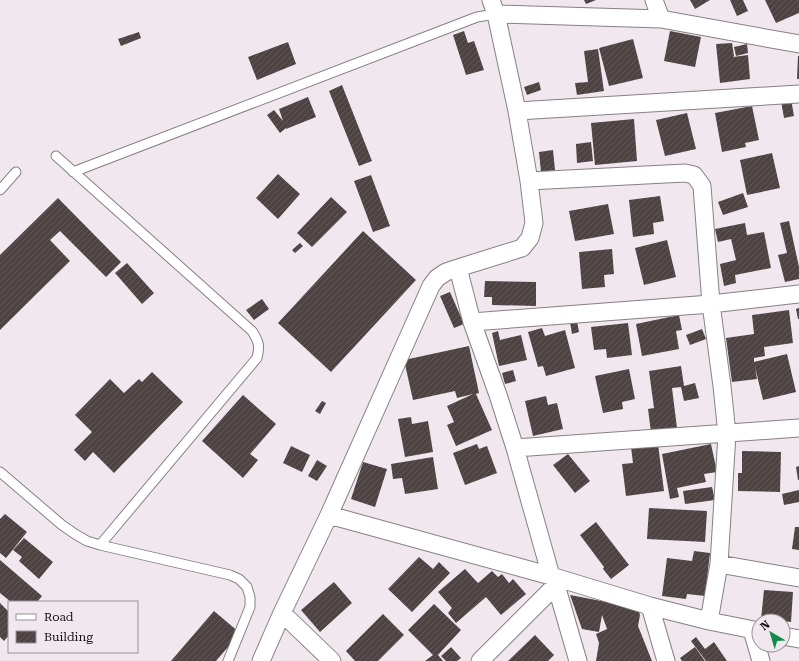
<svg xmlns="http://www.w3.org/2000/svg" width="799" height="661" viewBox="0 0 799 661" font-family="'Roboto Serif',serif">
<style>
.building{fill:url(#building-hatch)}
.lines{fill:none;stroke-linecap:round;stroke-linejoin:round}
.lane-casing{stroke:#887f85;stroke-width:11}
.street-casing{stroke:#887f85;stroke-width:19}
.lane{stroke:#fff;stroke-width:9}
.street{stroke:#fff;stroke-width:17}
</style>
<defs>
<pattern id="building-hatch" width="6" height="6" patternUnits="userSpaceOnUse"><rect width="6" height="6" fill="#4d4343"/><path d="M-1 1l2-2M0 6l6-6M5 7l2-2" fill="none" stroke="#625a5a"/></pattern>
</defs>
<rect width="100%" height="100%" fill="#f1e7ee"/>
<!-- building -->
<path class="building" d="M584 0H596L586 4Z
M690 0H710L695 9Z
M730 0H743L748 11 737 16Z
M765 0H799V13L776 23Z
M464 31 468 43 474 41 484 70 466 75 453 35Z
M670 31 701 37 695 67 664 61Z
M139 32 141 38 121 46 118 39Z
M633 39 643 78 609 86 599 48Z
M288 42 296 64 257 80 248 57Z
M732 43 734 56 733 57 748 55 750 79 720 83 716 44Z
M747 44 748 53 736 56 734 47Z
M598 49 604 91 577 95 575 83 588 82 584 51Z
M798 56H799V79H797Z
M539 82 541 90 527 95 524 87Z
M342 85 372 161 359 166 329 91Z
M308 97 316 117 286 129V128L280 133 267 115 274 110 283 121 279 109Z
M791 99 794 116 784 118 781 101Z
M752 106 759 140 745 143 746 147 722 152 715 113Z
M687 113 696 149 665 156 656 120Z
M634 119 637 161 595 165 591 123Z
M591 142 593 161 577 163 576 144Z
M553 150 555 170 541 172 539 152Z
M772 153 780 188 747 195 740 160Z
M278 174 300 194 278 219 256 198Z
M371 175 390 226 373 232 354 181Z
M743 193 748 207 723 215 718 202Z
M660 196 664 221 653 223 654 234 633 237 629 200Z
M331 197 347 212 312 247 297 233Z
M58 198 121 262 106 277 60 231 50 240 70 261 0 330V255Z
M608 204 614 234 575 241 569 211Z
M789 221 799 267V279L785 282 778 255 787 253 780 223Z
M745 223 747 235 764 232 771 268 735 275 736 283 724 286 720 264 736 260 731 239 718 242 715 229Z
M363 231 416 280 331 372 278 323Z
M667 240 676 277 644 285 635 248Z
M300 243 303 246 295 253 292 250Z
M612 249 614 274 604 275 605 287 582 289 579 252Z
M127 263 154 293 142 304 115 273Z
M485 281 536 282V306L492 305V297H484Z
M450 292 464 324 454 328 440 296Z
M262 299 269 309 254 320 246 310Z
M799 308V319H798L796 309Z
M789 310 793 343 764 347 765 356 754 358V362L787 354 796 392 763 400 755 367 757 379 732 382 726 338 754 334 752 315Z
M679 315 682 330 676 331 679 349 642 356 636 324Z
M577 321 579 332 572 334 570 322Z
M628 323 632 355 607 358 606 349 594 350 591 327Z
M542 328 545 336 565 330 575 368 546 376 543 366 538 367 528 332Z
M702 329 706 339 690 345 686 335Z
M498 331 500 340 521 335 527 360 499 366 492 333Z
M469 346 479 393 476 394 492 430 456 446 447 425 454 422 447 406 473 394 457 398 455 391 413 400 404 360Z
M681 366 684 386 695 383 699 398 684 401 681 387 672 388 677 428 651 432 648 409 654 408 649 371Z
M629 369 635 399 622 402 623 409 603 413 595 376Z
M513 370 516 381 505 384 502 373Z
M152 372 183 402 114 473 93 452 85 461 74 450 92 432 75 415 110 379 124 393 139 379 142 382Z
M243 395 276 424 250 454 258 460 243 478 202 441Z
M546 396 548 405 557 403 563 429 533 436 525 401Z
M322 401 326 403 320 414 315 411Z
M411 417 412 424 428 421 433 452 405 457 398 419Z
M477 444 479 449 487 446 497 473 465 485 453 453Z
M658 444 664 491 626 496 622 464 633 463 631 447Z
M711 444 717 472 704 474 706 482 677 488 679 497 670 499 662 454Z
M291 446 310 455 302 472 283 463Z
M742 451 781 452 780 492 738 491V473H742Z
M568 454 590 481 575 493 553 465Z
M433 457 438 489 405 494 402 478 393 479 391 464Z
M317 460 327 466 317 481 308 476Z
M363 462 387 469 375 507 351 499Z
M799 466V480H798L796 467Z
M712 487 715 500 685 504 683 491Z
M799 490V502L784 505 782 494Z
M649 508 707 511 705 542 647 539Z
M5 514 27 532 6 558 0 553V519Z
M596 522 629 565 611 579 603 569 604 567 580 535Z
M795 527H799V550L792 549Z
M24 538 53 562 39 579 19 561 22 557 13 550Z
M694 551 710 553 705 596 687 594 686 599 662 596 667 558 692 561Z
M419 557 433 569 439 562 450 573 412 612 388 589Z
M0 560 42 596 37 602H11L0 593Z
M465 569 478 583 492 571 498 577 502 574 509 583 513 579 526 594 501 615 486 597 456 623 448 613 452 608 438 592Z
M334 582 352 603 320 632 301 610Z
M764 590 793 592 791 622 761 619Z
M570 595 638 608 640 615 638 626 652 661H596L599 643 596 634 607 629 602 615 599 632 582 629Z
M0 603 9 612V635L4 641 0 637Z
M434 604 461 630 438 655 443 661H425L433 655 408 630Z
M214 611 240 633 216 661H171Z
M383 614 404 635 378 661H355L346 651Z
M535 635 554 655 548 661H508Z
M696 637 705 649 714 642 727 661H706L691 641Z
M451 647 461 658 457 661H446L441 656Z
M695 647 705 661H682L680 658Z"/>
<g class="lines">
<defs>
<path id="lane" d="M56 156 252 331C259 342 260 346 257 358L100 545
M73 172 477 17 496 14
M0 190 16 172
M0 472 62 525 75 534 87 541 100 545 230 575 239 579 247 587 250 597V607L228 661"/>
<path id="street" d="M654 0 661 19
M496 14 661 19 799 44
M517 111 799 94
M529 181 685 173 694 175 702 186 711 304 722 386 727 434 719 564 709 621
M458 268 472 322 498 395 515 448 551 576 556 585 578 661
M472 322 711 304 799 294
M515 448 799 428
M329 515 551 576 650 606 709 621 759 631
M719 564 799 578
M650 606 666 661
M282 613 332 661
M752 630 761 661
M783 636 799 639
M261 661 282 613 329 515 431 286 437 278 446 272 458 268 522 248 530 238 534 223 529 181 517 111 496 14 491 0
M480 661 556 585"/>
</defs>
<!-- lane casing -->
<use href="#lane" class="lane-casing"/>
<!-- street casing -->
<use href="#street" class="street-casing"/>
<!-- lane -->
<use href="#lane" class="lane"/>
<!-- street -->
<use href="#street" class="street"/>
</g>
<!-- legend -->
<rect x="8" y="601" width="130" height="52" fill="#f1e7ee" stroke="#989196"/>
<rect x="16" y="614" width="20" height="6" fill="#ffffff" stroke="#989196"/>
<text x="44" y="621" font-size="12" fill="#120f11">Road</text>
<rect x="16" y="631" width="20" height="12" fill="url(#building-hatch)" stroke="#989196"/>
<text x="44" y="641" font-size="12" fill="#120f11">Building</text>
<!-- north arrow -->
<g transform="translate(771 633) rotate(322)"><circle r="19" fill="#f1e7ee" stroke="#989196"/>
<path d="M0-3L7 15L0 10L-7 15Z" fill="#0f8c47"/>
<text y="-6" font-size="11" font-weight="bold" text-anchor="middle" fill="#120f11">N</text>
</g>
</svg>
